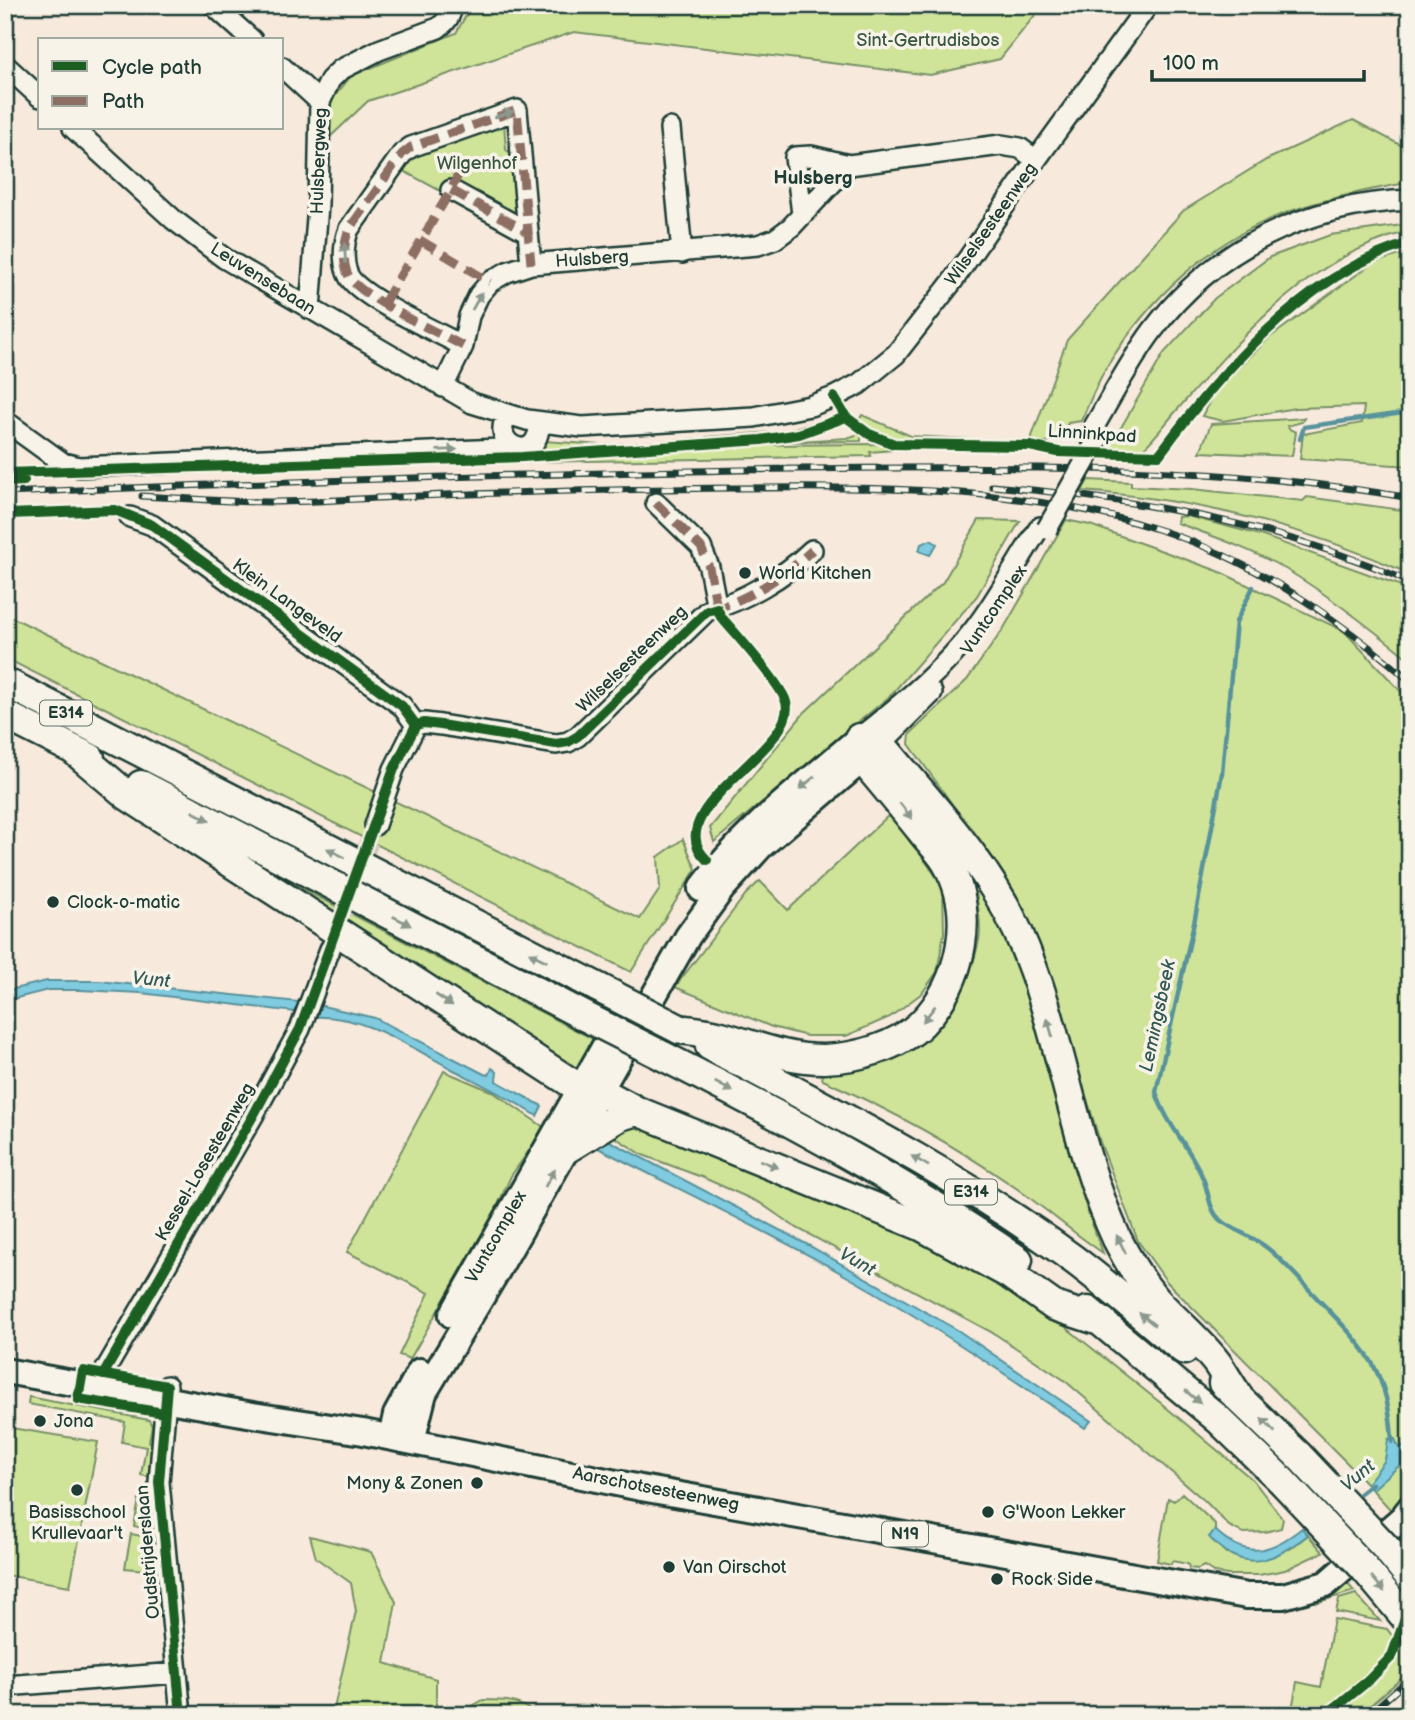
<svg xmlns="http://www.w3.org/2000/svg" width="1415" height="1720" viewBox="0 0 1415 1720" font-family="'Balsamiq Sans',sans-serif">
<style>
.green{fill:#cfe499;stroke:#779066;stroke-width:2}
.water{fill:#80cbe0;stroke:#59929b;stroke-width:2}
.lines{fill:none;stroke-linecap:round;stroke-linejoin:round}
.stream{stroke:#59929b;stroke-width:4.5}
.minor-tunnel{stroke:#ccc7ba;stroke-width:19;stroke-dasharray:19 10;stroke-linecap:butt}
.minor-casing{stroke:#1f3d34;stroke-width:24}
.major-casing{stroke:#1f3d34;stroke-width:30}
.highway-casing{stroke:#1f3d34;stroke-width:33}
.minor{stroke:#f7f3e8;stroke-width:19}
.major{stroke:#f7f3e8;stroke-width:24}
.highway{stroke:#f7f3e8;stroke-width:28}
.rail-casing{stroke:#1f3d34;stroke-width:7}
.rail{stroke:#f7f3e8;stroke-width:4.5;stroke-dasharray:13;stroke-linecap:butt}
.minor-bridge-casing{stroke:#1f3d34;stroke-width:24;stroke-linecap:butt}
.highway-bridge-casing{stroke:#1f3d34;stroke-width:33;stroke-linecap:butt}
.minor-bridge{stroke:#f7f3e8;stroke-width:19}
.highway-bridge{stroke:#f7f3e8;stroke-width:28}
.quiet{stroke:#8d6e63;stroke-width:9;stroke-dasharray:18 9;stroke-linecap:butt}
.cycleway-casing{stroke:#f7f3e8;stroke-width:15}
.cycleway{stroke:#1b5e20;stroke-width:10}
.oneway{fill:#8b988e}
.poi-dot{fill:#1f3d34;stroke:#f7f3e8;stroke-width:2.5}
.labels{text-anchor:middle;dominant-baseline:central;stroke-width:7;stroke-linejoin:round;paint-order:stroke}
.shield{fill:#f7f3e8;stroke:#60746a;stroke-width:2}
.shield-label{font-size:16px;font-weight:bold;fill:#1f3d34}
.park-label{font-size:18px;fill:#395643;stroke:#f7f3e8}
.street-label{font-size:18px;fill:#1f3d34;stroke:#f7f3e8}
.poi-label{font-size:18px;fill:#1f3d34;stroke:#f7f3e8;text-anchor:start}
.neighbourhood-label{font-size:19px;font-weight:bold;fill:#1f3d34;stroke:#f7f3e8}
.water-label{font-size:19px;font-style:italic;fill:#325956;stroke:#f7f3e8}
</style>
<rect width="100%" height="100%" fill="#f7e9dc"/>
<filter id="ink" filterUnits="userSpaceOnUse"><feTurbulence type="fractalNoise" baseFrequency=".0143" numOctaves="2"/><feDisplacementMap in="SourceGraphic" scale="14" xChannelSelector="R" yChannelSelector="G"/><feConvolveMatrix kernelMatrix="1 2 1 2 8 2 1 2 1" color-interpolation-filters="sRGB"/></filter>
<g filter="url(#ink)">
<!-- green -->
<path class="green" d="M472 5H1043L1000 59 930 75 574 32 368 101 327 140 325 108 351 76 456 33Z
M1353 120 1410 150V185L1401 184C1362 191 1324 199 1288 212 1210 240 1148 299 1106 368 1096 385 1089 404 1081 421L1068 423 1061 440 1030 444 902 441 887 439 858 422 862 415 911 436 1030 442 1067 340 1183 211 1266 160Z
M504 124 506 150 513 154 518 215 514 218 448 195 394 166 402 154Z
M1410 224V231C1311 254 1241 337 1177 410 1165 424 1155 438 1142 450H1108L1164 353 1215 298 1270 257 1330 235Z
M1410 252V466L1300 459 1303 434 1362 423 1364 406 1295 408 1223 421 1202 416 1214 393 1269 338 1373 263Z
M835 416 836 419 798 432 706 442V437L784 431Z
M1304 418 1302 422 1287 426 1289 429 1296 432 1292 456 1200 452 1211 424Z
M856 435H861V441L782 442 847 438Z
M700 438V441L536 454 535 451 544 441 603 445Z
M756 443 765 445 880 444 893 448V450L870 452 871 456 531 462 534 458Z
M1088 480 1131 482V486L1192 489 1303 501 1307 497 1410 511V574C1306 527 1196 499 1082 491Z
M1187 516 1260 535 1410 589V601L1403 629 1410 636V660C1371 628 1330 596 1287 570 1253 550 1213 536 1177 523L1178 517Z
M979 520 1020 521 977 596 890 696 714 842 710 828 804 713 943 582Z
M1066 520 1090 525 1218 571 1344 631 1410 701V1531L1356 1472 1167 1282 1138 1241 1100 1142 1052 983 1012 888 909 744 910 734 967 680 1004 628Z
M5 614 640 919 660 889 658 857 683 839 696 869 631 972 5 658Z
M891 813 943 886 944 933 937 972 922 993 890 1017 846 1036H807L772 1027 675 987 746 894 760 881 788 910Z
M227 846 268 867V871L603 1044 577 1071Z
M981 891 1001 919 1033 1009 1066 1141 1088 1213 1103 1253C1073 1233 1046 1209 1016 1188 956 1146 891 1110 823 1080L821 1074C852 1069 881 1064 909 1050 944 1034 972 977 979 940 982 926 978 907 976 892Z
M444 1071 493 1092 545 1128 511 1176 496 1209 410 1359 399 1355 429 1293 347 1252Z
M630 1122 903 1230 983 1273 1058 1321 1162 1404 1253 1480 1283 1519 1281 1528 1265 1532 1243 1533 1229 1526 1205 1501 1064 1380 995 1334 795 1227 760 1203 704 1178 643 1155 610 1134Z
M29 1397 149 1420 152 1426 149 1442 152 1443 149 1477 141 1475 146 1447 122 1442 125 1422 28 1404Z
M5 1427 98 1442 70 1586 5 1575Z
M1182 1493 1215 1524V1530L1210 1537 1226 1553 1290 1549 1308 1535 1323 1552 1285 1570 1259 1575H1228L1215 1573 1204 1566 1198 1569 1189 1568 1188 1564 1172 1561 1171 1564 1157 1561 1168 1498 1174 1501Z
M139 1500 149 1502 152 1530 134 1526Z
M131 1534 153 1538 157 1571 125 1568Z
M310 1536 371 1552 396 1602 385 1663 436 1679V1715H329L335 1704 356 1611 351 1583 316 1558Z
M1342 1577 1354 1591 1316 1603V1598Z
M1356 1594 1380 1621 1336 1612 1339 1599Z
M1334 1619 1387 1629 1396 1641C1386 1661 1344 1703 1323 1714 1315 1717 1300 1715 1291 1715L1297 1682 1321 1687Z
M1401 1646 1410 1657V1671L1359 1715H1330L1371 1681Z
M483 1700C508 1700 517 1700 538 1715H457Z"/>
<!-- water -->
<path class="water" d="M931 540 937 544 930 555 919 551 921 544Z
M47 981H99L299 1002 295 1012 141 993 80 990H48L5 1001V991Z
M318 1005 375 1018 484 1074 489 1075 492 1068 497 1072 496 1081 542 1106 537 1116C510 1098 481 1084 452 1069 410 1047 363 1014 313 1017Z
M604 1138 808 1245 959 1331 1091 1421 1085 1428C1008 1376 930 1323 848 1277 767 1231 682 1191 598 1148Z
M1388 1439H1395L1399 1448 1410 1441V1456L1372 1490 1367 1484 1385 1460Z
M1302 1528 1308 1535C1272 1562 1244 1575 1209 1537L1215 1530C1247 1560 1270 1553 1302 1528Z"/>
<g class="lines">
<!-- stream -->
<path class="stream" d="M1300 439 1304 427 1410 412
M1253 587 1236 622 1222 773 1195 918 1156 1092C1166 1125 1192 1149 1204 1181 1209 1194 1209 1210 1220 1220 1233 1230 1252 1236 1266 1247 1284 1261 1299 1279 1315 1296 1363 1346 1389 1368 1392 1442
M1354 1498 1372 1484"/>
<!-- minor-tunnel -->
<path class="minor-tunnel" d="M333 941 375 825"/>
<defs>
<path id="minor" d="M213 5 252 40
M5 65 40 97
M282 67 320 102
M73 128 174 220 224 258 472 403 527 420 582 427 754 417 810 406 834 397 859 384 896 354 952 282 1036 160 1148 5
M670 128 682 253
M451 190 528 232
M802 214 795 157 811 156 849 165
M310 309 318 205 320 102 330 80 340 70 379 50 438 28C446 22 452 16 451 5
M463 346C433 330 375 304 353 282 341 270 343 243 349 229L402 154 411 147 517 110 531 264
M443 387 463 346 469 316 479 295 490 282 507 272 531 264 758 245 775 239 791 227 849 165 1001 145 1020 148 1036 160
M506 415C505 420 502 426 503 431 505 447 528 456 536 439 539 434 539 428 540 422
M5 421 63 463 79 467 500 449 509 444
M1089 435C1110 400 1129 362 1153 330 1215 247 1308 204 1410 200
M656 503 701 547 709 567 717 608
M130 517 152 525 402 706 416 725
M859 738C901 704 943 671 976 627 1000 595 1018 560 1040 527
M881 744 932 693
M375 825 394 769 416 725 424 723 441 725 556 744 568 742 578 736 707 611C745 600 784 577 812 550
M167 1386 159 1482 181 1715
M99 1388 106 1369 253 1116 300 1029 330 949
M5 1686 177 1673"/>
<path id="major" d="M701 889C744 830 804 786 859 738
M452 1315 619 1021
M5 1371 253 1415 363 1432 641 1488 1247 1596H1283L1326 1584 1402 1518 1410 1508
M391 1437 396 1415 420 1371
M412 1441 424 1393 496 1273 688 936 722 889 762 845 877 747"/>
<path id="highway" d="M5 682 599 988
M5 715 90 758
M75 751 128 796 573 1084 600 1091 637 1111 921 1226 1009 1274 1054 1306 1103 1322
M141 785 586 1017
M679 1029C693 1031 708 1032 721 1036 756 1046 787 1059 824 1059 856 1058 898 1047 922 1023 962 982 977 913 946 862 940 852 930 842 923 833 903 808 883 784 862 759L859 738 881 744C930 804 985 860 1018 932 1062 1029 1072 1143 1117 1239 1128 1261 1142 1284 1158 1302 1177 1322 1200 1341 1217 1363 1224 1373 1230 1384 1237 1394
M710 1046C832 1111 961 1176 1073 1259 1111 1287 1147 1320 1184 1350
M663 1056C785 1118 906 1183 1018 1260
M566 1149 620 1116 637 1111
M1088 1311 1218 1419 1281 1480
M1223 1383 1299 1456"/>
</defs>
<!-- minor casing -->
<use href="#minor" class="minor-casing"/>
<!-- major casing -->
<use href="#major" class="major-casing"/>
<!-- highway casing -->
<use href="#highway" class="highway-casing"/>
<!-- minor -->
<use href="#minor" class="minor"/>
<!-- major -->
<use href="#major" class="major"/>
<!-- highway -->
<use href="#highway" class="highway"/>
<defs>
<path id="rail" d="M992 486C1136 499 1277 523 1410 582
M5 493C269 482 533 473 797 469 1002 467 1207 462 1410 498
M142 496C184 498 226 502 268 502 318 502 369 498 420 496 525 492 631 489 737 488 880 487 1025 486 1163 531 1256 562 1337 617 1410 681
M1368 1715 1410 1678"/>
</defs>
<!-- rail casing -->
<use href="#rail" class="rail-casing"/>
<!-- rail -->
<use href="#rail" class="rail"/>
<defs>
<path id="minor-bridge" d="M1047 529 1100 435"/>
<path id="highway-bridge" d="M599 988 679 1029
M586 1017 663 1056
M1299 1456 1387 1549 1410 1577
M1281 1480 1364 1568 1410 1623"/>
</defs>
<!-- minor-bridge casing -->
<use href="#minor-bridge" class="minor-bridge-casing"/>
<!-- highway-bridge casing -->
<use href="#highway-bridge" class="highway-bridge-casing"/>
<!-- minor-bridge -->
<use href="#minor-bridge" class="minor-bridge"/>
<!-- highway-bridge -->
<use href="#highway-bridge" class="highway-bridge"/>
<!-- quiet -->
<path class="quiet" d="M451 190 528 232
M420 240 490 282
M384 303 451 190 458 175
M463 346C433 330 375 304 353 282 341 270 343 243 349 229L402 154 411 147 517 110 531 264
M656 503 701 547 709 567 717 608
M711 610C747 600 785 576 812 550"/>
<defs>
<path id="cycleway" d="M834 397 846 417 869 434 894 444 1030 446 1058 452 1159 455C1219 373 1309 271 1410 243
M5 473 522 457 761 440 799 434 846 417
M24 481 6 482 8 514 115 510 152 525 402 706 416 725
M103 1375 253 1116 300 1029 394 769 416 725 424 723 441 725 556 744 568 742 578 736 707 611 717 608 721 617C735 633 782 685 786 702 799 749 655 810 707 860
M164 1413 78 1399 83 1371 167 1386 159 1482 181 1715
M1326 1715 1369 1680 1392 1656 1405 1619"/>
</defs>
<!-- cycleway casing -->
<use href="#cycleway" class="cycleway-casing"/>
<!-- cycleway -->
<use href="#cycleway" class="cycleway"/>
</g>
<!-- one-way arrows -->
<defs><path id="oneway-solid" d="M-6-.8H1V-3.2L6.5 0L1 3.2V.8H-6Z" transform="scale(1.75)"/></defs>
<g class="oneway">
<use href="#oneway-solid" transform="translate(504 114) rotate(-19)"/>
<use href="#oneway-solid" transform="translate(345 253) rotate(-93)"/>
<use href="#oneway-solid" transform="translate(477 301) rotate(-61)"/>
<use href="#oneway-solid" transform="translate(447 450) rotate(-2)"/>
<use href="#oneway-solid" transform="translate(807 783) rotate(140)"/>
<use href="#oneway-solid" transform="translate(906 811) rotate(52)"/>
<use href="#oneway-solid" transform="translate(201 816) rotate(27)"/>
<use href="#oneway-solid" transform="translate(336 853) rotate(-153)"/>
<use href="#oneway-solid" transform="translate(402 921) rotate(27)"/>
<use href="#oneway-solid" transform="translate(538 957) rotate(-153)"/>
<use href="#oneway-solid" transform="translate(444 1000) rotate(33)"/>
<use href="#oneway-solid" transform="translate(929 1014) rotate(128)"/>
<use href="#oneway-solid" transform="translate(1050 1028) rotate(-106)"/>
<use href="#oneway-solid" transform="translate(724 1087) rotate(28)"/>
<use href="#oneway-solid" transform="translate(920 1161) rotate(-149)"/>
<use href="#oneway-solid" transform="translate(769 1164) rotate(22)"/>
<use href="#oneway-solid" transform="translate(550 1178) rotate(-60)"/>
<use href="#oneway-solid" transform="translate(1121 1244) rotate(-117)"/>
<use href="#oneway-solid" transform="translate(1147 1319) rotate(-141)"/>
<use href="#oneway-solid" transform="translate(1193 1397) rotate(41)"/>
<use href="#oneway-solid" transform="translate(1268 1425) rotate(-134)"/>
<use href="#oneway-solid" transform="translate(1378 1584) rotate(50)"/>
</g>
</g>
<!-- markers -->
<g class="poi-dot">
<circle cx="745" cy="573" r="7"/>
<circle cx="53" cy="902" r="7"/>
<circle cx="40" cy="1421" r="7"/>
<circle cx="477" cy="1483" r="7"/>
<circle cx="77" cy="1490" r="7"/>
<circle cx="988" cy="1512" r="7"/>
<circle cx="669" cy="1567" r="7"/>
<circle cx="997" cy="1579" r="7"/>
</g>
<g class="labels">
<!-- shield labels -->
<g class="shield">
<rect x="40" y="700.5" width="52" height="25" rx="5"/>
<rect x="945" y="1179.5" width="52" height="25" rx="5"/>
<rect x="882" y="1521.5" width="46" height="25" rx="5"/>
</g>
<g class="shield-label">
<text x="66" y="713">E314</text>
<text x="971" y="1192">E314</text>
<text x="905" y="1534">N19</text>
</g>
<!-- park labels -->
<g class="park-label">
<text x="928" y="40">Sint-Gertrudisbos</text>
<text x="477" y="163">Wilgenhof</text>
</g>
<!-- street labels -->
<g class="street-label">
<text transform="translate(319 161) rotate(-88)">Hulsbergweg</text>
<text transform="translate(991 224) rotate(-55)">Wilselsesteenweg</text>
<text transform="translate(592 259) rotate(-4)">Hulsberg</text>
<text transform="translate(263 279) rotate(32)">Leuvensebaan</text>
<text transform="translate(1092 434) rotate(4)">Linninkpad</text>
<text transform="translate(287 601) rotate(36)">Klein Langeveld</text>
<text transform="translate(994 610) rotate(-56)">Vuntcomplex</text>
<text transform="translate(632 659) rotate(-44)">Wilselsesteenweg</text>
<text transform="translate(205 1162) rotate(-60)">Kessel-Losesteenweg</text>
<text transform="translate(496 1237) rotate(-60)">Vuntcomplex</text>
<text transform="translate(656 1489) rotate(11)">Aarschotsesteenweg</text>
<text transform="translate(148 1552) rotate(-95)">Oudstrijderslaan</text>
</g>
<!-- poi labels -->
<g class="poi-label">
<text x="759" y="573">World Kitchen</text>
<text x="67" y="902">Clock-o-matic</text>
<text x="54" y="1421">Jona</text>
<text x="463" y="1483" text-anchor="end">Mony &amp; Zonen</text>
<text x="77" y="1512" text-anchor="middle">Basisschool<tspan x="77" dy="21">Krullevaar't</tspan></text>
<text x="1002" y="1512">G'Woon Lekker</text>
<text x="683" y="1567">Van Oirschot</text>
<text x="1011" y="1579">Rock Side</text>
</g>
<!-- neighbourhood labels -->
<g class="neighbourhood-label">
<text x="813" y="178">Hulsberg</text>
</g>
<!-- water labels -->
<g class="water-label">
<text transform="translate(151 980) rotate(5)">Vunt</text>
<text transform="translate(1158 1016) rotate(-78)">Lemingsbeek</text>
<text transform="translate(857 1262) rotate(30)">Vunt</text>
<text transform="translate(1358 1476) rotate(-40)">Vunt</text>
</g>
</g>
<!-- margin -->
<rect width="1415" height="1720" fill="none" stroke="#f7f3e8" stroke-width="28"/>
<rect x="14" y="14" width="1387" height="1692" fill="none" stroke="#1f3d34" stroke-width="2.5" filter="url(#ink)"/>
<!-- legend -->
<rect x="38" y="38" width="245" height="91" fill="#f7f3e8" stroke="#a1aaa0" stroke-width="2"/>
<rect x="52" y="61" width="35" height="10" fill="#1b5e20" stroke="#a1aaa0" stroke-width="2"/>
<text x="102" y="74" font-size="21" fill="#1f3d34">Cycle path</text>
<rect x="52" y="96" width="35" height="10" fill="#8d6e63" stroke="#a1aaa0" stroke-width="2"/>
<text x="102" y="108" font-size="21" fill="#1f3d34">Path</text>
<!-- scale -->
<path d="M1152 70v10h212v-10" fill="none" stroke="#1f3d34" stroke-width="3.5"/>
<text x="1163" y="70" font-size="21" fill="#1f3d34" stroke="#f7f3e8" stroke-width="5" paint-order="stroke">100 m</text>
</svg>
